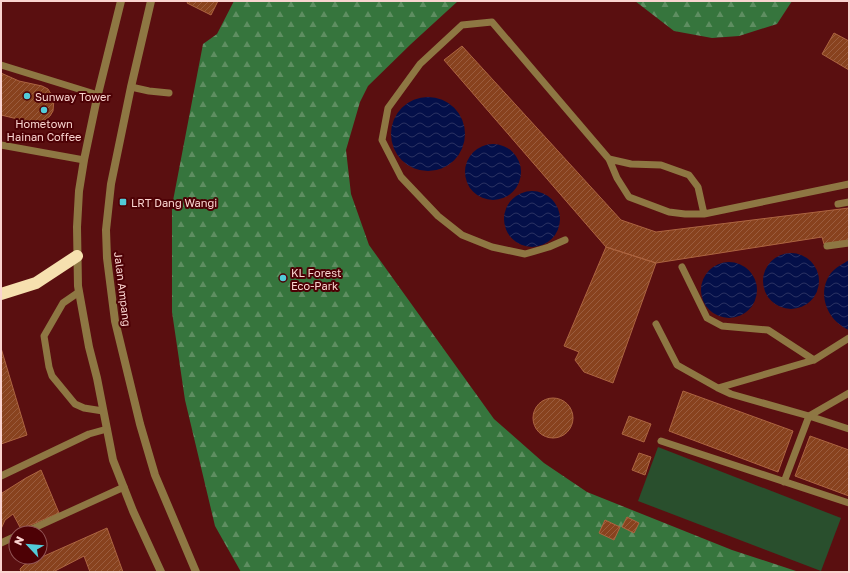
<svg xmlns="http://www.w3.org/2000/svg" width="850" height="573" viewBox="0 0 850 573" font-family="'Golos Text',sans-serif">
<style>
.forest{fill:url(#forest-firs)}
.pitch{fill:#294f2d}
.water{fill:url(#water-waves)}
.building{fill:url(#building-hatch);stroke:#ad6541}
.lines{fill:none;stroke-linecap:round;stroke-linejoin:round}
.service{stroke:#8e7743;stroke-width:7}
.tertiary{stroke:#8e7743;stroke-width:8}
.motorway{stroke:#f6e0af;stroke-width:12}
.poi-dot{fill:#52cbd9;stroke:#4d0105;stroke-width:1.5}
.labels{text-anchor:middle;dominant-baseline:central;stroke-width:4;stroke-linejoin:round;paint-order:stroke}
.poi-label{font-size:11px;fill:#fad4d0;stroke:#4d0105;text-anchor:start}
.street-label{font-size:11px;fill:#fad4d0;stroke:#4d0105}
</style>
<defs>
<pattern id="forest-firs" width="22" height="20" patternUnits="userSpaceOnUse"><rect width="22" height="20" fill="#36753d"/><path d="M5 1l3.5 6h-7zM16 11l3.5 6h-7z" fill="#5e8e61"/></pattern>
<pattern id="water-waves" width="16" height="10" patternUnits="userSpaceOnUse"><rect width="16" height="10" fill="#040f49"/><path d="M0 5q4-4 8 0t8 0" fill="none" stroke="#2a3162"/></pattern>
<pattern id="building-hatch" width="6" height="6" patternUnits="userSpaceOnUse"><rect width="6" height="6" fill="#88421e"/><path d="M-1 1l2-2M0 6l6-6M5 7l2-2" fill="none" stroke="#9a5c3e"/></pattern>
</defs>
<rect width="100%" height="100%" fill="#5a0f10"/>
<!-- forest -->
<path class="forest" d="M234 1H458L411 44 368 86 360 102 346 150 351 194 369 245 494 419 544 463 587 492 732 550 799 572H241L215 526 185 400 172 312V206L203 44 217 34Z
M635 1H792L777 24 739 36 712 38 674 31Z"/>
<!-- pitch -->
<path class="pitch" d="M658 447 841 518 821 571 638 501Z"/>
<!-- water -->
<path class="water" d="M391 134a37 37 0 1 1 74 0a37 37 0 1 1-74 0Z
M465 172a28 28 0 1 1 56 0a28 28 0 1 1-56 0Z
M504 219a28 28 0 1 1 56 0a28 28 0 1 1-56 0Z
M763 281a28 28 0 1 1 56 0a28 28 0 1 1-56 0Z
M849 260V330C827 321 816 293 831 273 836 267 843 264 849 260Z
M701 290a28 28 0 1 1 56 0a28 28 0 1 1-56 0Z"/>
<!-- building -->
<path class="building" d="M188 1H218L211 15 187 3Z
M834 33 849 41V70L822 54Z
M462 46 621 220 656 232 849 208V240L824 244 822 237 656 263 606 247 444 60Z
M1 73 19 81 42 86 48 89 54 99 53 111 50 116 45 120 34 123 1 115Z
M606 247 656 263 613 383 584 372 575 360 579 352 564 346Z
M1 348 27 435 1 444Z
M683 391 793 431 778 472 669 431Z
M533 418a20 20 0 1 1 40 0a20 20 0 1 1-40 0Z
M629 416 651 424 644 442 622 434Z
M810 436 849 450V496L795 476Z
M639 453 651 457 645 475 632 470Z
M41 470 59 513 21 529 13 514 5 520 1 529 2 493 26 478Z
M627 517 639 523 634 533 622 527Z
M605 520 620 527 614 540 599 533Z
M107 528 123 572H90L84 556 53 572H21L20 569 24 565Z"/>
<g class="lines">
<!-- service -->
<path class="service" d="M1 65 98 95
M131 87 149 91 169 93
M1 145 84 160
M609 159 631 164 661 165 689 175 698 187 704 214
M838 204 849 202
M565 240 549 247 525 254 492 247 462 235 438 216 401 177 382 140 388 108 420 64 462 25 492 22 609 159 617 178 629 197 669 212 685 214H704L849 184
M827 246 849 243
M682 267 707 318 722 326 768 330 814 360
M79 292 63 303 44 336 49 367 52 376 75 404 84 408 103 411
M656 324 677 365 718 388 731 394 809 416 849 429
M718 388 814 360 849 338
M661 441 849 503
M1 476 89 434 107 429
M784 482 809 416 849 393
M23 533 124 487
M1 543 16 536"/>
<!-- tertiary -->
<path class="tertiary" d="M121 1 97 98 84 160 79 191 77 227 78 286 89 347 97 378 113 460 133 511 161 572
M151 1 131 87 111 184 106 230 107 258 115 321 140 424 155 475 196 572"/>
<!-- motorway -->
<path class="motorway" d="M1 294 36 283 77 256"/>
</g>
<!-- markers -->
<g class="poi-dot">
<circle cx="27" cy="96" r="4"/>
<circle cx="44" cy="110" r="4"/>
<rect x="119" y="198" width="8" height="8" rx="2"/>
<circle cx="283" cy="278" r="4"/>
</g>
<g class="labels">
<!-- poi labels -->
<g class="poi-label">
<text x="35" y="96">Sunway Tower</text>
<text x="44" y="123" text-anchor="middle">Hometown<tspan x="44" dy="13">Hainan Coffee</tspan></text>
<text x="131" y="202">LRT Dang Wangi</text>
<text x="291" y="272">KL Forest<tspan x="291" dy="13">Eco-Park</tspan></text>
</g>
<!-- street labels -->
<g class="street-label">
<text transform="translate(123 289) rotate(83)">Jalan Ampang</text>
</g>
</g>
<!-- border -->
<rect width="850" height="573" fill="none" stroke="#fad4d0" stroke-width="4"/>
<!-- north arrow -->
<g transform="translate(28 545) rotate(296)"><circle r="19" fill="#4d0105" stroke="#925556"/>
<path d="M0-3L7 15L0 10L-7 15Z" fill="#52cbd9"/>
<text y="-6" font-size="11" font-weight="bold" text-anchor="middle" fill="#fad4d0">N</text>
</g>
</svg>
